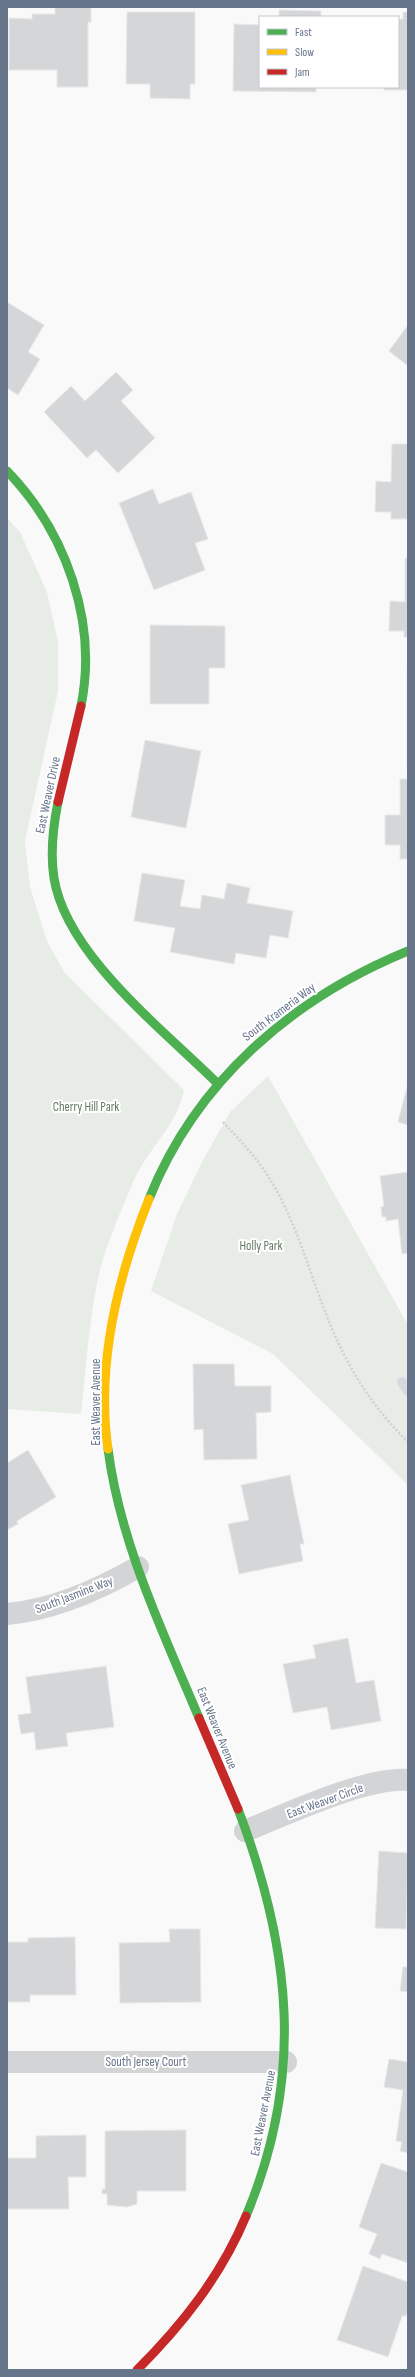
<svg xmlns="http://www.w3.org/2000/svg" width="415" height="2377" viewBox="0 0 415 2377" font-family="'Sofia Sans Condensed',sans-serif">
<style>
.green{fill:#e8ece7}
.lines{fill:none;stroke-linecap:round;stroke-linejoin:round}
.stream{stroke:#d4dadf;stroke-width:10}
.building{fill:#d5d6d7;stroke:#e8e8e8}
.path{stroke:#cfd0d2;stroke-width:2.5;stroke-dasharray:2 2;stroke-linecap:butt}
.street{stroke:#d3d4d5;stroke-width:22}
.fast{stroke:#4caf50;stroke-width:9}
.slow{stroke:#ffc107;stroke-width:9}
.jam{stroke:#c62828;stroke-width:9}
.labels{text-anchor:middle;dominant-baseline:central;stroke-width:4;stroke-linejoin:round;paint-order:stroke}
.street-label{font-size:13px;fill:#67758b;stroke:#fff}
.park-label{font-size:13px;fill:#637b62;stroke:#fff}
</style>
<rect width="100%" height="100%" fill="#f9f9f9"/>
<!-- green -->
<path class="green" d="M7 518 20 532 47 592 58 642V691L25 841 30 887 47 941 64 972 184 1090C178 1124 148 1149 134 1180 121 1211 107 1242 99 1274 89 1320 86 1367 81 1414L7 1409Z
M268 1076 408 1325V1485L273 1354 151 1291 177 1214 202 1162 230 1112Z"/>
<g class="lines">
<!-- stream -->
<path class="stream" d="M402 1382 408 1391"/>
</g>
<!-- building -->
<path class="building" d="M55 7H91V22H88V87H57V70H9V18L32 19V14H55Z
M279 10 321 11V17H279Z
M127 12H195V84H190V99L150 98V84H126Z
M403 12H408V90H384V87H398V19H403Z
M234 24 260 25V87H316V92L233 91Z
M7 302 44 325 28 352 40 359 18 395 7 388Z
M408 325V366L389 351Z
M116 372 133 390 121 401 155 438 118 473 96 450 87 458 44 412 71 386 85 401Z
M392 444H408V519H391V512H375L376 481 391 482Z
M153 489 159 504 191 492 208 539 195 543 205 570 154 590 119 503Z
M405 558H408V637H404V631H389L390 601 405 602Z
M150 625 225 626V668H209V704H150Z
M407 667H408V767H407Z
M145 740 201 751 186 828 131 817Z
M400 779H408V859H400V845H385V815H400Z
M142 873 185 880 180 906 200 909 202 895 224 899 227 883 250 888 247 903 293 911 288 938 270 935 266 958 236 953 234 964 170 952 175 928 134 921Z
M408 1083V1125L398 1122Z
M408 1172V1253L402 1254 398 1219 386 1221V1217H382L381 1207 384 1206 380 1176Z
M193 1364H234L235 1386H271V1412L256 1413 257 1459 204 1460 203 1429 194 1430Z
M28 1450 56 1497 17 1521 18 1524 7 1530V1463Z
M290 1475 304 1544H300L303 1561 239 1574 228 1524 249 1520 241 1485Z
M348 1638 356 1683 374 1680 381 1721 331 1730 327 1707 293 1713 283 1664 316 1658 313 1645Z
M106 1666 114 1727 66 1733 68 1746 36 1750 34 1732 21 1734 18 1715 31 1713 26 1677Z
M379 1851 408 1853 406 1929 375 1928Z
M169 1929H200L201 2002 120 2003 119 1943 170 1942Z
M75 1937 76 1995H30V2002H7V1942H28V1938Z
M403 1967H408V1992L400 1991Z
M389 2059 408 2062V2153L400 2151 402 2142 396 2141 403 2090 384 2087Z
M186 2130V2191H137V2204L127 2207 107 2205V2194H102V2189H105V2131Z
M86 2135V2177H68L69 2209H7V2158H36V2136Z
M381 2163 408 2172V2263L382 2254 380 2259 369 2254 377 2234 359 2227Z
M363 2266 408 2282V2310L406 2316H402L388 2357 337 2340Z"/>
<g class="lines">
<!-- path -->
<path class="path" d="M223 1122C239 1139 255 1156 268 1176 300 1226 312 1286 337 1340 354 1378 379 1414 408 1442"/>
<!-- street -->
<path class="street" d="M7 1614C53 1610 98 1590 138 1567
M245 1831C287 1814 365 1777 408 1780
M7 2062H286"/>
<!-- fast -->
<path class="fast" d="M7 471C66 532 98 622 81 706
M58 802C53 827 50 853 54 878 66 955 164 1030 218 1084
M149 1199C196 1081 293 998 408 951
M108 1449C120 1543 163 1632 199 1718
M238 1809C291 1948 305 2076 246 2216"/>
<!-- slow -->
<path class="slow" d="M108 1449C96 1365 118 1276 149 1199"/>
<!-- jam -->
<path class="jam" d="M58 802 81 706
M199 1718 238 1809
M137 2370C182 2325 221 2276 246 2216"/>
</g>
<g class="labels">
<!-- street labels -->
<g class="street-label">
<text transform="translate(48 795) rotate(-78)">East Weaver Drive</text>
<text transform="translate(279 1012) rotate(-37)">South Krameria Way</text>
<text transform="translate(96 1402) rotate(-90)">East Weaver Avenue</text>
<text transform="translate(74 1595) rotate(-21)">South Jasmine Way</text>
<text transform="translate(217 1728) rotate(68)">East Weaver Avenue</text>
<text transform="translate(325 1801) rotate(-20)">East Weaver Circle</text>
<text x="146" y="2062">South Jersey Court</text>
<text transform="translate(263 2113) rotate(-79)">East Weaver Avenue</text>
</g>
<!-- park labels -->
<g class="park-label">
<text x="86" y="1107">Cherry Hill Park</text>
<text x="261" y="1246">Holly Park</text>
</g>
</g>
<!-- border -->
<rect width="415" height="2377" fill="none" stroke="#67758b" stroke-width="16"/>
<!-- legend -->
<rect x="259" y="16" width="140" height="72" fill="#ffffff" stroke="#c2c8d1"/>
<rect x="267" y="29" width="20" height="6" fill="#4caf50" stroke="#c2c8d1"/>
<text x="295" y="36" font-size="12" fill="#67758b">Fast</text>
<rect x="267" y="49" width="20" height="6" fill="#ffc107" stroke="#c2c8d1"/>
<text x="295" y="56" font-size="12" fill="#67758b">Slow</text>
<rect x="267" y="69" width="20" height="6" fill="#c62828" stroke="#c2c8d1"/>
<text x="295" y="76" font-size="12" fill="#67758b">Jam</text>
</svg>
